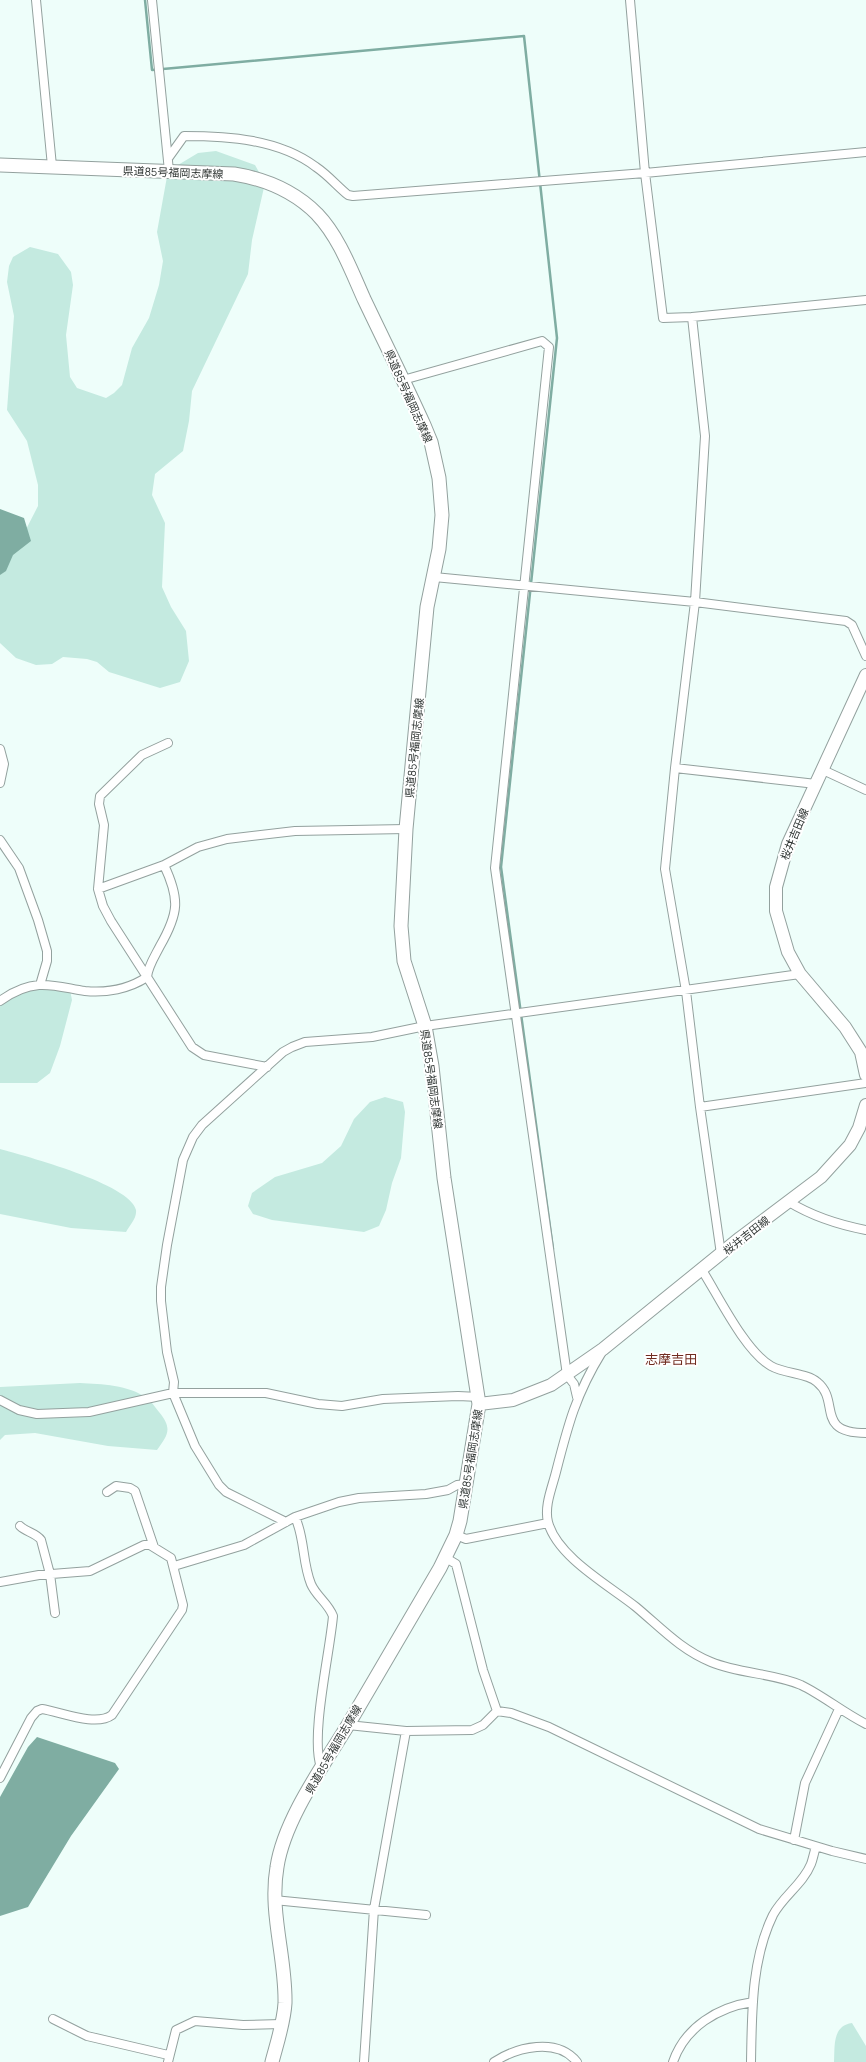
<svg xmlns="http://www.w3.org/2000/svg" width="866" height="2062" viewBox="0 0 866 2062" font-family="Manrope,'Noto Sans JP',sans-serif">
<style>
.green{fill:#c4eae0}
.water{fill:#7fada2}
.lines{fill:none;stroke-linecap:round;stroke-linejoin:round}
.stream{stroke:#7fada2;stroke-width:2.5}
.street-casing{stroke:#93a19e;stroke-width:10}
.secondary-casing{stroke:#93a19e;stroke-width:14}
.primary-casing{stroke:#93a19e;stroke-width:15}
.street{stroke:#fff;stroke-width:8}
.secondary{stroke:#fff;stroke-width:12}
.primary{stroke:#fff;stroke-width:13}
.labels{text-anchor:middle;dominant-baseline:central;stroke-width:4;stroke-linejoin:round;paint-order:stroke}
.street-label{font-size:11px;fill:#303634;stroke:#fff}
.quarter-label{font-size:13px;fill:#712d21;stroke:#fff}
</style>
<rect width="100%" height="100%" fill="#eefefa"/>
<!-- green -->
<path class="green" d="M216 151 255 165 265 183 252 240 248 274 192 391 189 421 183 451 155 474 152 495 165 523 162 587 171 607 186 631 189 661 180 682 160 688 109 672 97 662 87 659 63 657 52 664 36 665 16 658 0 643V553L18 545 38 506V485L27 441 7 410 14 316 7 282 9 266 13 257 30 247 58 254 71 272 73 285 66 335 70 377 77 388 106 398 114 393 122 385 132 348 149 318 159 285 163 261 157 232 168 171 198 153Z
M45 986 70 990 72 1000 60 1046 50 1073 37 1083H0V1000Z
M385 1097 403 1102 405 1112 401 1158 392 1183 386 1210 379 1226 364 1232 272 1220 253 1214 248 1206 252 1193 275 1177 322 1163 341 1146 354 1119 370 1102Z
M0 1149C25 1156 131 1184 136 1210 137 1218 130 1225 126 1232L71 1228 0 1214Z
M80 1383C102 1384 128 1385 147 1398 151 1401 155 1407 159 1412 172 1428 169 1434 157 1450L108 1446 35 1433 5 1435 0 1440V1387Z
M852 2023 866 2046V2062H834C835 2046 832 2026 852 2023Z"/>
<!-- water -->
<path class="water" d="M0 509 24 518 31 541 13 555 6 571 0 575Z
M37 1737 115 1763 119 1769 71 1836 28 1907 0 1916V1797L28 1747Z"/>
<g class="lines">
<!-- stream -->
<path class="stream" d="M145 0 152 70 524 36 557 338 501 867 553 1249"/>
<defs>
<path id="street" d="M36 0 52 166
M152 0 169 171
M630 0 645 173 663 318 692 317 866 300
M169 157 184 136C228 136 279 139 316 167 328 175 337 186 348 195L353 196 645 173 866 152
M692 317 705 436 695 602 675 768 665 869 686 991 700 1107 721 1254
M403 380 542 341 549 347 495 868 567 1375 574 1384 577 1397
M434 577 695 602 846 621 852 625 866 656
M168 743 142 755 100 796 99 804 104 825 98 889 103 906 111 921 192 1047 204 1055 267 1067
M0 749 4 764 0 783
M675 768 816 784
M823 770 866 790
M0 840 19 868 38 920 47 951V961L40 985
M98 889 164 865 198 847 227 839 295 831 406 829
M147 977C148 966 155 956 160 946 179 913 180 899 164 865
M0 1001C11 993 25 986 39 985 55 984 70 989 85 991 106 993 129 989 147 977
M700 1107 866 1083
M789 1202C812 1216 840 1225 866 1230
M702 1270C719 1297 745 1351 771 1366 785 1374 807 1373 817 1382 841 1401 814 1433 866 1433
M602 1352C576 1394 568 1425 556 1472 552 1488 544 1506 548 1522 557 1557 610 1586 636 1607 660 1627 681 1650 711 1662 740 1674 773 1673 801 1685 822 1695 844 1713 866 1724
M0 1400 19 1410 37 1414 89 1412 173 1393H266L318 1404 342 1406 383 1399 458 1396 479 1397
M107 1492 116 1486 130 1488 135 1491 154 1547
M295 1517C305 1538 302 1562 311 1584 316 1596 328 1603 333 1616 330 1652 310 1737 321 1767
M286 1522 226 1492 219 1485 195 1446 173 1393 174 1382 167 1352 161 1301V1287L167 1245 183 1160 193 1137 202 1125 283 1052 292 1047 305 1042 372 1037 425 1026 800 974
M20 1526C26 1532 36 1533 41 1540L50 1574 55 1613
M456 1535 466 1539 548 1523
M446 1558 456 1564 483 1670 497 1711
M174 1566 244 1545 295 1517 339 1502 359 1498 426 1494 448 1490 457 1485 467 1484
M0 1582 39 1575 90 1571 144 1545H150L171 1558 183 1605 182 1610 112 1715C96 1727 61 1712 42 1709L37 1711 31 1718 0 1778
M497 1711 511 1713 549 1727 759 1829 832 1851 866 1859
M348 1725 406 1731 472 1730 483 1725 497 1711
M794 1840 805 1783 839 1709
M274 1900 426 1915
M53 2019 87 2036 168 2055
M168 2062 176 2030 195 2021 243 2025 281 2024
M364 2062 374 1909 406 1731
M494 2062C517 2047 557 2037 577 2062
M673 2062C685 2027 718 2007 753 2002
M751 2062C752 2014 751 1960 773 1915 783 1896 803 1884 811 1864 813 1859 814 1852 816 1847"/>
<path id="secondary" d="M866 675 788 844 776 887V911L788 952 800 974 845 1027 861 1052 866 1075
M479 1404 513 1400 551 1385 603 1349 740 1238 821 1177 850 1145 859 1128 866 1105"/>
<path id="primary" d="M0 165 234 174C265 179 294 191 317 214 339 237 351 270 364 299 384 341 405 383 424 425L431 442 439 478 442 515 439 549 427 607 406 829 401 926 404 961 425 1026 432 1066 444 1178 479 1404 460 1521 456 1535 440 1568C409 1620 379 1673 348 1725 323 1766 284 1820 277 1867 269 1913 286 1957 285 2003 284 2022 277 2043 272 2062"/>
</defs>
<!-- street casing -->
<use href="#street" class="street-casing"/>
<!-- secondary casing -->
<use href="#secondary" class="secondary-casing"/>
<!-- primary casing -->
<use href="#primary" class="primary-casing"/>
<!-- street -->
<use href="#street" class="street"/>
<!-- secondary -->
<use href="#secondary" class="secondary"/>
<!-- primary -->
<use href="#primary" class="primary"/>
</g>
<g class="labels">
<!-- street labels -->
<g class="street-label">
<text transform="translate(173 172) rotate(2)">県道85号福岡志摩線</text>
<text transform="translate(409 396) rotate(66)">県道85号福岡志摩線</text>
<text transform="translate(414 748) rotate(-84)">県道85号福岡志摩線</text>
<text transform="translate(794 834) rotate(-67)">桜井吉田線</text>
<text transform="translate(432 1079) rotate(82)">県道85号福岡志摩線</text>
<text transform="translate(746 1235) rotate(-38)">桜井吉田線</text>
<text transform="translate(470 1459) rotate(-81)">県道85号福岡志摩線</text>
<text transform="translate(333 1749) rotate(-60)">県道85号福岡志摩線</text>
</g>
<!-- quarter labels -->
<g class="quarter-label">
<text x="671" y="1359">志摩吉田</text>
</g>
</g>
</svg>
